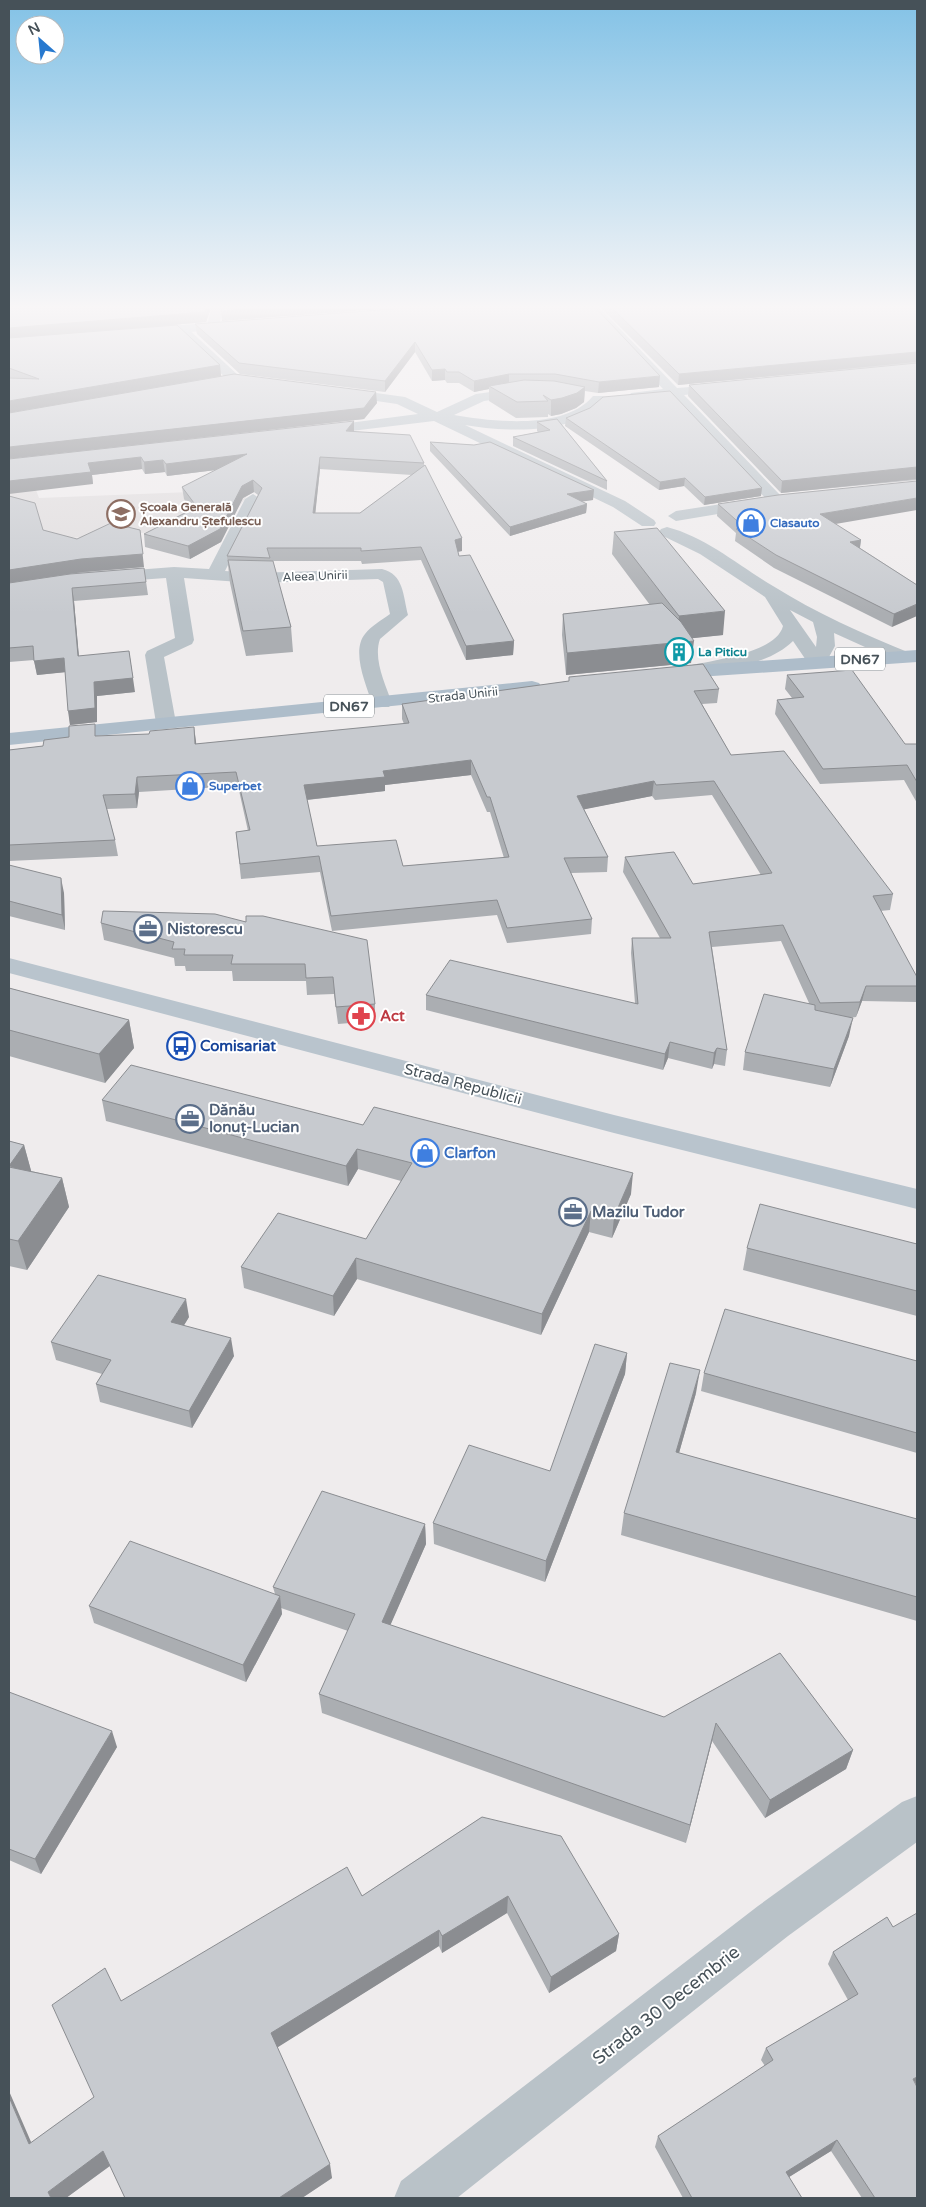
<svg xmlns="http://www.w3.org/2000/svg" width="926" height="2207" viewBox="0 0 926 2207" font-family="'Varela Round',sans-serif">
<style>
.education{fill:#e0ddde}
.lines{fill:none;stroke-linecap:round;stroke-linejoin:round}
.street{fill:#b9c2c8;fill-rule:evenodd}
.secondary{fill:#b9c4cd;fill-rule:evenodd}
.primary{fill:#aebdca;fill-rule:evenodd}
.wall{fill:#abaeb2;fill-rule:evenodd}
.shaded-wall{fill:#8b8d91}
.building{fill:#c7cacf;stroke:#8b8d91;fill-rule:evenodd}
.labels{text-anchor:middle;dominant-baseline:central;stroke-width:4;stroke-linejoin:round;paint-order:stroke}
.far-education-label{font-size:12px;font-weight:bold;fill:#785e54;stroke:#fff;text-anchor:start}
.far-shop-label{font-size:12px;font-weight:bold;fill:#366cbe;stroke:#fff;text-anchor:start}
.far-street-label{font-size:12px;fill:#465158;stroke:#fff}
.far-culture-label{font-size:12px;font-weight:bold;fill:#0d838f;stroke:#fff;text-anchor:start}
.shield{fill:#fff;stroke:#7e858a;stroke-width:1}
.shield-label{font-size:14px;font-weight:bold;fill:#465158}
.service-label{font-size:15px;font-weight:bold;fill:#4e5e75;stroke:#fff;text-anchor:start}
.health-label{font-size:15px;font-weight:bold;fill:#be3a42;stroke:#fff;text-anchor:start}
.transit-label{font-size:15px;font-weight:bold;fill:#164399;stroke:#fff;text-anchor:start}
.street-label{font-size:15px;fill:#465158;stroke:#fff}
.shop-label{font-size:15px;font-weight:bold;fill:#366cbe;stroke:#fff;text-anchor:start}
.near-street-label{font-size:18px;fill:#465158;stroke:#fff}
</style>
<rect width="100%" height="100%" fill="#efeced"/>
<!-- education -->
<path class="education" d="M31 477 39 498 191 492 255 485 217 537 199 529 9 542V479Z"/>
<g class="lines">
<!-- street -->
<path class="street" d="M212 305H224L219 326 213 330 207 326Z
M585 305H597L677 388 730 384 732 387 730 390 725 391 684 395 782 497 784 500 782 503H770L670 397 631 399 629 396 631 393 663 389Z
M181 325 185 326 239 376 270 381 272 384 265 388 230 382 177 332 175 329Z
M526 387 533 391 531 394 484 401 454 415C494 422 565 430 593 396H603L605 399C579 436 505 432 465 425L625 501 654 520 656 523 654 526H642L613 507 434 421 318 435 311 431 318 427 418 414 397 404 335 395 333 392 335 389 340 388 405 397 437 412 476 394Z
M253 494 261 499 225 571 254 573 382 569C404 574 403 596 408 615L380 639C373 659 385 684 392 703L389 707H375L372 703C366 685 351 651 365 634 371 626 382 620 390 614L383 582 378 579 254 583 184 578 194 640 192 644 164 657 176 723 173 727 166 729 159 727 156 723 145 655 147 651 175 638 166 578 109 582 103 581 100 577 103 573 109 572 174 567 209 569 245 499Z
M754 499 762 504 760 507 676 521 668 516 676 511Z
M667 527C706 537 739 566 773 586 816 613 863 634 910 653L912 657 910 661H896L834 633 835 646 824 666H810L793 641C768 666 722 669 689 677L682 675 680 671 682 667C707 661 776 654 783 626L765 597 700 554 661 535 659 532 661 529ZM790 610 813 622 817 637 816 647Z
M917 1796V1842L788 1936 457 2198H394L401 2181 758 1906 902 1802Z"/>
<!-- secondary -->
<path class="secondary" d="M233 321 239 325 237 328 144 336 138 332 144 328Z
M9 958 614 1115 917 1189V1209L614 1133 9 973Z"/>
<!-- primary -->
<path class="primary" d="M917 650V662L669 679 662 677 659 673 662 669 669 667Z
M532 681 539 683 542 687 539 691 9 745V733Z"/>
</g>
<!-- wall -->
<path class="wall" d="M9 305H212L206 322 94 332 220 365 221 376 377 403 364 419 155 443 354 432 424 463V466L462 538V551L458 552 459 556 514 641 513 655 466 660 421 560 362 564 361 561H273L291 627 293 652 246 656 230 583 227 556 258 495 254 492 243 498 221 542 190 559 145 547 144 534 191 509 184 499 182 487 216 470 167 476 165 472 145 474 142 469 92 475 93 484 9 378ZM320 469 412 475 360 513H315Z
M445 305 659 387 598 393 585 391 584 402 576 408 561 414 551 416 548 414V417L516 418 489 401V389L474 392 459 383H447L445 380 432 381 415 352 385 392 240 374 197 334 195 324Z
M598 305H917V363L678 385Z
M917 363V480L781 493 688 396 689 385Z
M566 418 761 496 704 505 684 486 659 490 565 426Z
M557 419 607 481V490L513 446V437L538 432 537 431V422Z
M430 442 474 445 593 500 581 501 587 504 586 513 510 536 430 451Z
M9 496 43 530 144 567 76 573 144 568 148 595 74 601 79 656 135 692 97 696V722L70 725 65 672 37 675 34 660 9 662Z
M718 504 835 524 861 540 860 548 917 585 892 627 774 568 735 541 736 533 717 516Z
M614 532 723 635 692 638 691 663 566 675 562 635 563 614 650 605 612 554Z
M787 675 905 744H917V803L904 780 820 784 775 714 777 700 792 698 785 689Z
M569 677 719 689 717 703 702 704 731 755 893 894 890 910 880 911 917 977V1002L862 1001 856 1017 850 1018 849 1036 830 1087 743 1070 745 1052 809 1003 781 941 712 947 727 1050 725 1066 714 1064 712 1069 668 1058 663 1070 426 1010V995L635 1003 631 953 632 938H660L623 872 625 857 693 884 761 875 712 795 655 800 652 796 584 809 608 857 607 872 571 873 592 919 591 934 507 943 497 915 332 931 320 872 241 879 236 832 248 831 238 786 139 792 137 808 107 809 115 840 118 856 9 861V750L43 746 97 736 196 744 404 724 402 719V704L569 681ZM471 775 487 812H490L504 858 403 866 317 846 307 800 385 791V785Z
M9 865 64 893 65 930 9 916Z
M246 916 375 1004V1021L338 1024 334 994 307 995 306 981H233L232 971H186L185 966H175L174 958 104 940 101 923 246 922Z
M9 988 129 1020 134 1048 105 1083 9 1056Z
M102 1100 631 1194 612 1238 589 1232 541 1335 357 1279 334 1316 244 1288 241 1267 366 1239 401 1181 358 1169 348 1186 106 1121Z
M9 1141 24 1145 31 1171 62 1178 69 1207 27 1270 9 1266Z
M917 1244V1316L743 1270 747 1248Z
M189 1317 184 1325 234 1356 192 1428 100 1402 96 1384 102 1374 56 1360 51 1342Z
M627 1353 625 1374 545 1582 434 1544 433 1523 550 1471Z
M917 1361V1453L701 1391 704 1373Z
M696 1393 679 1453 917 1519V1621L621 1535 624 1513Z
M425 1524 426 1544 390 1625 664 1717 780 1653 853 1750 846 1769 765 1818 712 1741 686 1843 322 1713 319 1694 348 1631 281 1608 282 1614 246 1682 94 1623 89 1606 275 1594 273 1587Z
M9 1692 117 1747 41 1874 9 1860Z
M482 1817 619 1934 616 1951 549 1993 507 1913 442 1953 439 1946 277 2047 332 2178 302 2198H125L110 2166 66 2198 31 2143 94 2097 121 2001 362 1896Z
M887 1917 917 2198H862L831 2151 789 2177 802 2198H683L655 2147 658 2136 765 2066 761 2060 766 2048 848 2000 828 1964 833 1952Z"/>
<!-- shaded-wall -->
<path class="shaded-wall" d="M207 305H212L206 322 9 339V328Z
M302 305H435L222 321 221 311Z
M415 342V352L385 392V381Z
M917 352V362L678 385 679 374Z
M220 365 221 376 9 413V401Z
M445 369V380L432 381V370Z
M509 374V385L489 386V389L474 392V381Z
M660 376 659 387 598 393 599 382Z
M585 387 584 402 576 408 561 414 551 416V400Z
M376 392 377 403 364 419 9 459V447Z
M354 421V433L346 431Z
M247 454 249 466 167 476 166 464Z
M141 457 142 469 92 475 93 484 9 494V481L88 463Z
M320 457V469L314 526 313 513Z
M163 460 165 472 145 474 144 462Z
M917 467V479L781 493 782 481Z
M685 478 684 486 659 490 660 482Z
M253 480 254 492 243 498 221 542 190 559 188 546 242 486Z
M762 488 761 496 704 505 705 497Z
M594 490 593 500 566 504 567 494Z
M917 498V510L818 527 820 514Z
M587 504 586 513 510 536V527Z
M140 530 144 567 83 572 9 583V570Z
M462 538V551L455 552V540Z
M861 540 859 553 850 542Z
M72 588 74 601 80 670 78 656Z
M917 604V616L892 627 894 614Z
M725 611 723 635 676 640 679 616Z
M514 641 513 655 466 660V646Z
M694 641 691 663 566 675 567 653Z
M129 651 135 692 97 696V722L70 725 68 711 94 682Z
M64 658 67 672 37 675 34 661Z
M194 727 196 741 197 758 195 744Z
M471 760V775L385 785V791L305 800 304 785 383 771Z
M137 777 139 792 137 808 135 794Z
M654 781 652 796 576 811 577 796Z
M61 878 64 893 65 930 62 915Z
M866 986 862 1001 856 1017 860 1002Z
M853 1018 849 1036 830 1087 834 1069Z
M129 1020 134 1048 105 1083 99 1054Z
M670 1042 668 1058 663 1070 665 1054Z
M717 1048 714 1064 712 1069 714 1053Z
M24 1145 32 1174 9 1166Z
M357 1149 358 1169 348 1186 346 1166Z
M633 1173 631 1194 612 1238 614 1217Z
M62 1178 69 1207 27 1270 18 1241Z
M591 1211 589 1232 541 1335 542 1314Z
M356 1258 357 1279 334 1316 333 1296Z
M186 1299 189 1317 175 1340 171 1322Z
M231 1338 234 1356 192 1428 189 1411Z
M627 1353 625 1374 545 1582 546 1561Z
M700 1370 696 1393 673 1474 676 1452Z
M425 1524 426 1544 383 1642 382 1622Z
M280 1596 282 1614 246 1682 243 1665Z
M716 1723 712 1741 686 1843 690 1825Z
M112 1731 117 1747 41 1874 35 1859Z
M853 1750 846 1769 765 1818 770 1800Z
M508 1896 507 1913 442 1953V1936Z
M439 1930V1946L275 2049 271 2033Z
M619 1934 616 1951 549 1993 551 1977Z
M917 2077V2086L913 2079Z
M9 2091 38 2158 29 2144 9 2097Z
M837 2140 831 2151 781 2182 786 2172Z
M103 2151 111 2165 66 2198H51L48 2192Z
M330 2164 332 2178 302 2198H279Z"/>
<!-- building -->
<path class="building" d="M9 305H207L205 312 9 328Z
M222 305H302L221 311Z
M445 305H593L660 376 599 382 555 374H509L474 381 459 372H447L445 369 432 370 415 342 385 381 239 363 195 324Z
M609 305H917V352L679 374Z
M177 325 220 365 9 401V378L39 379 9 368V338Z
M917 363V467L782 481 689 385Z
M234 374 376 392 364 408 9 447V413Z
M524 380 554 381 585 387 577 393 562 398 551 400 543 395 548 401 517 402 489 386Z
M670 391 762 488 705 497 685 478 660 482 566 418 590 408 603 397Z
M557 419 607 481 513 437 550 430 537 422Z
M354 421 346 431 410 435 424 463 320 457 313 513H360L425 465 462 538 455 540 459 556 470 555 514 641 466 646 421 547 361 551V548H267L270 558 227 556 262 488 253 480 242 486 220 529 188 546 144 534 197 507 182 487 247 454 166 464 163 460 144 462 141 457 88 463 91 472 9 481V459Z
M430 442 474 445 490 442 594 490 567 494 587 504 510 527Z
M917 481V498L820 514 861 540 850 542 917 585V604L894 614 776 555 736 529 744 527 718 504 778 495Z
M9 496 35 503 43 530 77 539 111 523 140 530 143 554 81 559 9 570Z
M657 528 725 611 679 616 614 532Z
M228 560 273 561 291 627 243 631Z
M144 568 146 582 72 588 78 656 129 651 133 678 94 682 95 708 68 711 64 658 34 661 33 646 9 648V583L70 574Z
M662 603 681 622 694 641 567 653 563 614Z
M703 664 719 689 694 691 731 755 784 751 893 894 873 896 917 977V986H866L860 1002 820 1003 783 925 709 932 727 1050 717 1048 714 1053 670 1042 665 1054 426 995 450 960 638 1004 632 938H671L625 857 674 852 693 884 772 873 714 781 656 785 654 781 577 796 608 857 564 858 592 919 507 928 497 900 331 916 319 856 240 864 236 832 250 830 236 772 137 777 135 794 103 795 115 840 9 845V750L43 746 44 740 69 737V726L95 724V736L149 734 150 731 194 727 195 744 409 723 402 704 569 681V677ZM471 760 487 797H490L509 857 403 866 396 840 317 846 304 785 385 777 383 771Z
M852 670 905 744H917V782L907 765 823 769 777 700 804 697 787 675Z
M9 865 61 878 62 915 9 901Z
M103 911 215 914 246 922V916H263L367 940 375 1004 336 1007 333 977 306 978 305 964H231L233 955H184L185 949H172L174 942 101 923Z
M9 988 129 1020 99 1054 9 1030Z
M764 994 815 1005V1010L853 1018 834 1069 745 1052Z
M131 1065 363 1125 374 1107 633 1173 614 1217 591 1211 542 1314 356 1258 333 1296 241 1267 278 1213 366 1239 412 1163 357 1149 346 1166 102 1100Z
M9 1141 24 1145 9 1166Z
M9 1167 62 1178 18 1241 9 1239Z
M760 1204 917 1244V1291L747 1248Z
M98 1275 186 1299 171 1322 231 1338 189 1411 96 1384 111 1360 51 1342Z
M725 1309 917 1361V1433L704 1373Z
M595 1344 627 1353 546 1561 433 1523 469 1445 550 1471Z
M670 1363 700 1370 676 1452 917 1519V1597L624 1513Z
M322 1491 425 1524 382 1622 664 1717 780 1653 853 1750 770 1800 716 1723 690 1825 319 1694 355 1614 273 1587Z
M130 1541 280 1596 243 1665 89 1606Z
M9 1692 112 1731 35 1859 9 1849Z
M482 1817 561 1836 619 1934 551 1977 508 1896 442 1936 439 1930 271 2033 330 2164 279 2198H125L103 2151 48 2192 51 2198H9V2097L29 2144 94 2097 52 2005 105 1968 121 2001 347 1867 362 1896Z
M917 1913V2077L913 2079 917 2087V2198H875L837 2140 786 2172 802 2198H692L658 2136 773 2060 766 2048 858 1994 833 1952 887 1917 893 1927Z"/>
<!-- sky -->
<linearGradient id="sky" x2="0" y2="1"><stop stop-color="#83c2e6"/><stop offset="0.5" stop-color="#f8f6f7"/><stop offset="1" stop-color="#f8f6f7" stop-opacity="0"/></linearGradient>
<rect width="926" height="614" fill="url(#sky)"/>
<!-- icons -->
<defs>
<symbol id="school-ring" viewBox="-11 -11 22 22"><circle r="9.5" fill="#fff" stroke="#8d6e63" stroke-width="1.5"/><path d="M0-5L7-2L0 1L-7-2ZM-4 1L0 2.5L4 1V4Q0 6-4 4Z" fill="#8d6e63"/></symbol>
<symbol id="shop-ring" viewBox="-11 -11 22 22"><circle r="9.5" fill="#fff" stroke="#3f7fe0" stroke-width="1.5"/><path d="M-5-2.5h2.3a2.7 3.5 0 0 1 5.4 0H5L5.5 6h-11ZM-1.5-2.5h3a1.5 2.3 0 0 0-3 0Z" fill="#3f7fe0"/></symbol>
<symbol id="building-ring" viewBox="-11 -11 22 22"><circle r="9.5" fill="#fff" stroke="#0f9aa8" stroke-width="1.5"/><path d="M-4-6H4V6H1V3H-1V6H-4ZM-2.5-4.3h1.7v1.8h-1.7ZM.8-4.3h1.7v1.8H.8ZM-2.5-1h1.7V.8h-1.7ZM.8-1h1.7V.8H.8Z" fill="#0f9aa8"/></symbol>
<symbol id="office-ring" viewBox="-11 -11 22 22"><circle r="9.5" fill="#fff" stroke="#5c6f8a" stroke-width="1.5"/><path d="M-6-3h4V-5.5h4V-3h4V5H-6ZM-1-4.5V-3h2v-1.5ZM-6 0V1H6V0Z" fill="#5c6f8a"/></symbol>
<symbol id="pharmacy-ring" viewBox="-11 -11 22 22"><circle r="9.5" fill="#fff" stroke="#e0444e" stroke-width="1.5"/><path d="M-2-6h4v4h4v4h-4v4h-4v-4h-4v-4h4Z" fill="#e0444e"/></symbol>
<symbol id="bus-ring" viewBox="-11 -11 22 22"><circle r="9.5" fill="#fff" stroke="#1a4fb4" stroke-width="1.5"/><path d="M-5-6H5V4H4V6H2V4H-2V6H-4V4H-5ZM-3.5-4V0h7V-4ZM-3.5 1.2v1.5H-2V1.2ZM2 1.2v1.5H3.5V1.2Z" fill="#1a4fb4"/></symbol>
</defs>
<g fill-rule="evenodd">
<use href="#school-ring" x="105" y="498" width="32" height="32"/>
<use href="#shop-ring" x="735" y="507" width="32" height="32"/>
<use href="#building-ring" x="663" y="636" width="32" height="32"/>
<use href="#shop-ring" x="174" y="770" width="32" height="32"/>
<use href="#office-ring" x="132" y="913" width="32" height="32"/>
<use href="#pharmacy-ring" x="345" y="1000" width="32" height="32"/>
<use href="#bus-ring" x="165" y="1030" width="32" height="32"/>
<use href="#office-ring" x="174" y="1103" width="32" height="32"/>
<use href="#shop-ring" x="409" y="1137" width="32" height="32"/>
<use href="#office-ring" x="557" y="1196" width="32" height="32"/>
</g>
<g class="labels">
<!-- far-education labels -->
<g class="far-education-label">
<text x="140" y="507">Școala Generală<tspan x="140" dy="14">Alexandru Ștefulescu</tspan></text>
</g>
<!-- far-shop labels -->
<g class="far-shop-label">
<text x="770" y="523">Clasauto</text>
<text x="209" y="786">Superbet</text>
</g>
<!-- far-street labels -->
<g class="far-street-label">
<text transform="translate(315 576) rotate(-2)">Aleea Unirii</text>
<text transform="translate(463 695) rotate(-6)">Strada Unirii</text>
</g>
<!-- far-culture labels -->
<g class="far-culture-label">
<text x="698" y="652">La Piticu</text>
</g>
<!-- shield labels -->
<g class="shield">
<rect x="835" y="647.5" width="50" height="23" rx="4"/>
<rect x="324" y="694.5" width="50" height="23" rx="4"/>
</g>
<g class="shield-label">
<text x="860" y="659">DN67</text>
<text x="349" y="706">DN67</text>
</g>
<!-- service labels -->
<g class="service-label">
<text x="167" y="929">Nistorescu</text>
<text x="209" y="1110">Dănău<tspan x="209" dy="17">Ionuț-Lucian</tspan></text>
<text x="592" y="1212">Mazilu Tudor</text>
</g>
<!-- health labels -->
<g class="health-label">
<text x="380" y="1016">Act</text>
</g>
<!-- transit labels -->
<g class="transit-label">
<text x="200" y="1046">Comisariat</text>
</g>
<!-- street labels -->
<g class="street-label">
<text transform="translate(463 1084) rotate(15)">Strada Republicii</text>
</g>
<!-- shop labels -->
<g class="shop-label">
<text x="444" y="1153">Clarfon</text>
</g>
<!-- near-street labels -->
<g class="near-street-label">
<text transform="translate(666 2005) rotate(-38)">Strada 30 Decembrie</text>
</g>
</g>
<!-- border -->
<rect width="926" height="2207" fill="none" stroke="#465158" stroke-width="20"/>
<!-- north arrow -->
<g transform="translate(40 40) rotate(333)"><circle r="24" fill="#ffffff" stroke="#b5b9bc"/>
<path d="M0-4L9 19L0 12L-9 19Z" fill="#2779cf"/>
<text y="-8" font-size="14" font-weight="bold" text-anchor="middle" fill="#465158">N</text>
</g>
</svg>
